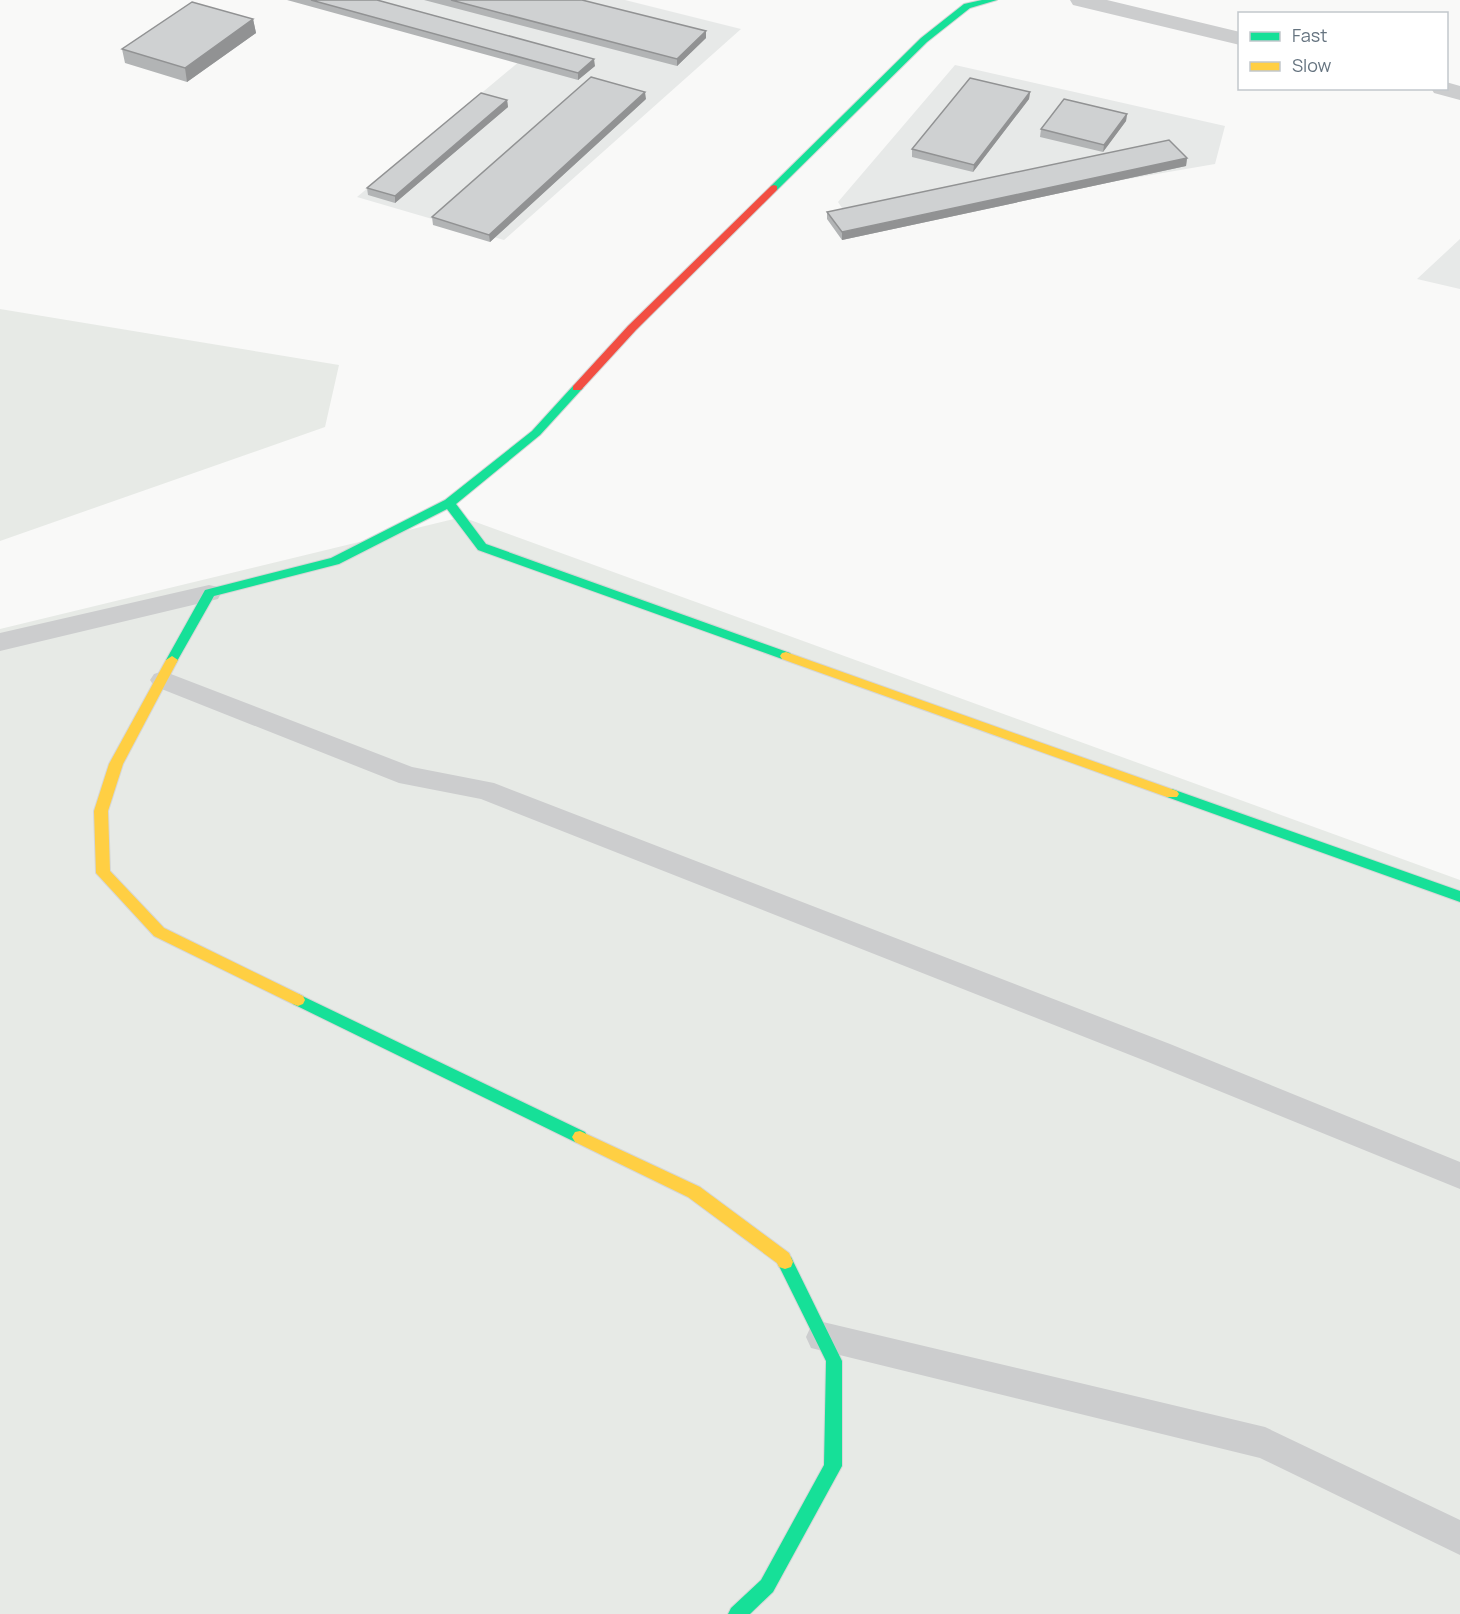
<svg xmlns="http://www.w3.org/2000/svg" width="1460" height="1614" viewBox="0 0 1460 1614" font-family="Manrope,sans-serif">
<style>
.built{fill:#e7e9e8}
.green{fill:#e7eae6}
.lines{fill:none;stroke-linecap:round;stroke-linejoin:round}
.fast-casing{stroke:#d5d6d6;stroke-width:2}
.slow-casing{stroke:#d5d6d6;stroke-width:2}
.jam-casing{stroke:#d5d6d6;stroke-width:2}
.lane{fill:#cccdce;fill-rule:evenodd}
.street{fill:#cccdce;fill-rule:evenodd}
.fast{fill:#16e098;fill-rule:evenodd}
.slow{fill:#ffcf43;fill-rule:evenodd}
.jam{fill:#f24e42;fill-rule:evenodd}
.wall{fill:#b2b4b5}
.shaded-wall{fill:#919293}
.building{fill:#cfd1d2;stroke:#919293;stroke-width:1.5}
</style>
<rect width="100%" height="100%" fill="#f9f9f8"/>
<!-- built -->
<path class="built" d="M358 0H625L741 29 504 240 357 197 533 50Z
M955 65 1225 126 1215 164 854 226 838 202Z
M1460 239V289L1417 279Z"/>
<!-- green -->
<path class="green" d="M0 309 339 365 325 427 0 541Z
M462 517 1460 880V1614H0V629Z"/>
<g class="lines">
<defs>
<path id="fast" d="M982 0H997L970 8 927 42 777 190H771V186L921 38 964 4Z
M577 385 583 388 581 390 540 435 456 504 486 544 790 653 792 656 790 659H782L478 550 447 509 339 564 214 596 176 663H168L166 660 205 590 331 558 445 500 532 431 573 386Z
M1172 789 1460 891V902L1167 797 1165 794 1167 791Z
M298 994 585 1132 588 1137 585 1142 580 1143 575 1142 293 1004 291 1000 293 996Z
M785 1255 791 1257 842 1361V1466L773 1592 750 1614H728L731 1608 761 1580 824 1465 826 1361 777 1262 779 1257Z"/>
<path id="slow" d="M786 652 1177 791 1179 794 1177 797H1167L782 659 780 656 782 653Z
M172 656 178 660 123 764 108 811 110 871 164 928 303 996 305 1000 303 1004 298 1006 293 1004 154 936 96 873 94 811 109 764 166 660Z
M580 1131 700 1187 789 1253 793 1262 791 1267 785 1269 779 1267 777 1263 688 1197 575 1142 572 1137 575 1132Z"/>
<path id="jam" d="M774 185 777 186V190L636 330 581 390H573V386L628 326 771 186Z"/>
</defs>
<!-- fast casing -->
<use href="#fast" class="fast-casing"/>
<!-- slow casing -->
<use href="#slow" class="slow-casing"/>
<!-- jam casing -->
<use href="#jam" class="jam-casing"/>
<!-- lane -->
<path class="lane" d="M209 585 218 587 221 593 218 599 0 651V633Z
M163 671 412 767 494 783 1170 1044 1460 1162V1189L1148 1062 481 799 399 783 154 686 150 680 154 674Z
M823 1322 1265 1427 1460 1520V1555L1260 1458 811 1348 806 1337 811 1326Z"/>
<!-- street -->
<path class="street" d="M1070 0H1107L1240 32V45L1073 5Z
M1446 82 1460 86V100L1434 93 1431 88H1446Z"/>
<!-- fast -->
<use href="#fast" class="fast"/>
<!-- slow -->
<use href="#slow" class="slow"/>
<!-- jam -->
<use href="#jam" class="jam"/>
</g>
<!-- wall -->
<path class="wall" d="M287 0H377L595 66 578 80Z
M424 0H582L706 38 677 66Z
M253 19 256 33 187 82 125 63 122 49Z
M1030 92 1029 99 973 172 912 157V149Z
M646 99 490 242 433 225 432 217Z
M507 100 508 107 395 203 368 195 367 188Z
M1127 114 1126 121 1103 152 1040 137 1041 129Z
M1187 158 1186 166 842 240 827 219V212Z"/>
<!-- shaded-wall -->
<path class="shaded-wall" d="M253 19 256 33 187 82 185 68Z
M706 31V38L677 66V59Z
M594 59 595 66 578 80V73Z
M645 92 646 99 490 242 489 235Z
M1030 92 1029 99 973 172 974 165Z
M507 100 508 107 395 203V196Z
M1127 114 1126 121 1103 152 1104 145Z
M1187 158 1186 166 842 240V232Z"/>
<!-- building -->
<path class="building" d="M311 0H377L594 59 578 73Z
M451 0H582L706 31 677 59Z
M192 2 253 19 185 68 122 49Z
M591 77 645 92 489 235 432 217Z
M970 78 1030 92 974 165 912 149Z
M481 93 507 100 395 196 367 188Z
M1064 99 1127 114 1104 145 1041 129Z
M1169 140 1187 158 842 232 827 212Z"/>
<!-- legend -->
<rect x="1238" y="12" width="210" height="78" fill="#ffffff" stroke="#c2c7cc" stroke-width="1.5"/>
<rect x="1250" y="32" width="30" height="9" fill="#16e098" stroke="#c2c7cc" stroke-width="1.5"/>
<text x="1292" y="42" font-size="18" fill="#667480">Fast</text>
<rect x="1250" y="62" width="30" height="9" fill="#ffcf43" stroke="#c2c7cc" stroke-width="1.5"/>
<text x="1292" y="72" font-size="18" fill="#667480">Slow</text>
</svg>
